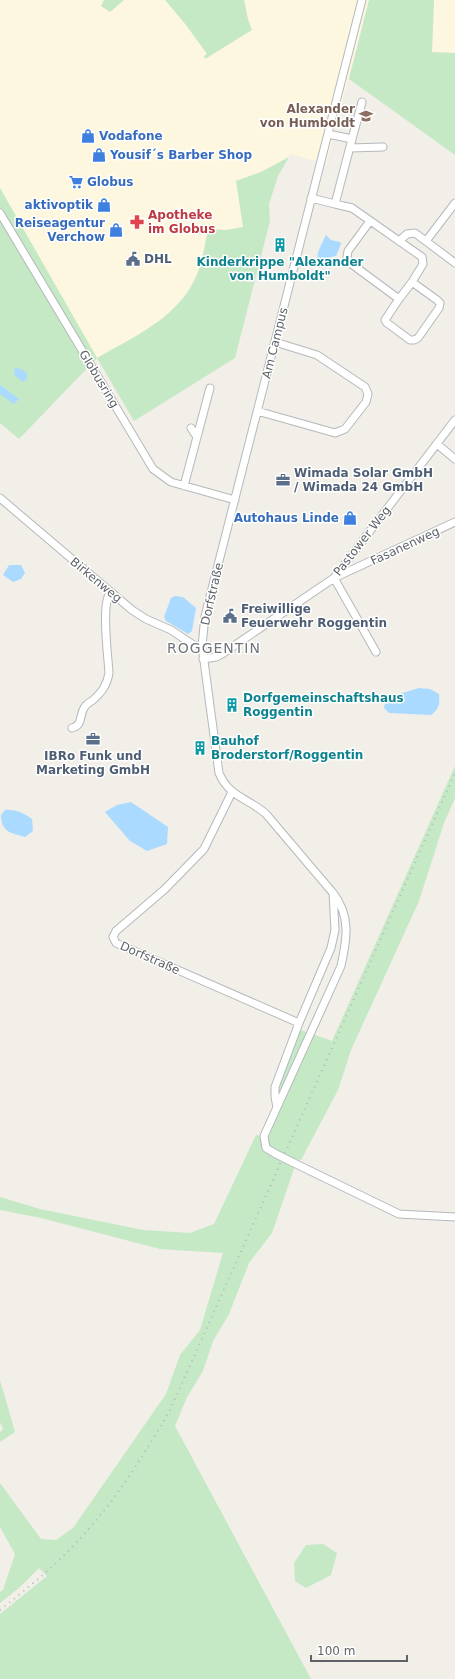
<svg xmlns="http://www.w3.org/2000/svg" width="455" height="1679" viewBox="0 0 455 1679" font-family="'DejaVu Sans',sans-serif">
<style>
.commercial{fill:#fef7e0}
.green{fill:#c5e8c5}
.water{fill:#aadaff}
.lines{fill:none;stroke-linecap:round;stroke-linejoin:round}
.street-casing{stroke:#b5b8bc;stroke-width:9}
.street{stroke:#fff;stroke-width:7}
.rail{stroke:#b6b7b8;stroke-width:2;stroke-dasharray:1 5;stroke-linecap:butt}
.street-bridge-casing{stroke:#b5b8bc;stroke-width:9;stroke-linecap:butt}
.street-bridge{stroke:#fff;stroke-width:7}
.labels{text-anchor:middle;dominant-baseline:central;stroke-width:3;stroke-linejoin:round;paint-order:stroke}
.education-label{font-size:12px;font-weight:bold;fill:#785e54;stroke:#fff;text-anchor:end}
.shop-label{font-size:12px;font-weight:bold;fill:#366cbe;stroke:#fff;text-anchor:start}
.health-label{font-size:12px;font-weight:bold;fill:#be3a42;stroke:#fff;text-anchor:start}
.service-label{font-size:12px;font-weight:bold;fill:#4e5e75;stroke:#fff;text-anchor:start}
.culture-label{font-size:12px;font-weight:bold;fill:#0d838f;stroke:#fff;text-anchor:start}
.street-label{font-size:12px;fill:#5f6368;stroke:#fff}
.quarter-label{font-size:14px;letter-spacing:1px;fill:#70757a;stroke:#fff}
</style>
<rect width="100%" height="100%" fill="#f1efe8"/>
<!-- commercial -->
<path class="commercial" d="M0 0H369L326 164 291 154 289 157 261 172 236 181 244 227 226 230H208L204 249 198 272 187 292 172 310 154 326 97 358 0 188Z
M434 0H455V53L432 52Z"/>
<!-- green -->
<path class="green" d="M104 0H124L110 12 101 6Z
M165 0H244L248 19 252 30 205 59 204 56 207 54 186 25Z
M369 0H434L432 52 455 53V155L349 79Z
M289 157 278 176 269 204 270 221 235 358 134 421 97 358 19 439 0 423V188L97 358C135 336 182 316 198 272 203 258 205 244 208 229L226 230 243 227 236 181 261 172Z
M455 766V798L444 823 419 901 351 1050 338 1090 301 1160 293 1159 291 1165 294 1169 272 1233 249 1263 229 1314 213 1341 203 1371 187 1397 175 1426 311 1679H0V1614L47 1576 39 1568 19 1588 0 1603V1592L3 1590 15 1554 0 1527V1483L41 1539 56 1540 73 1528 166 1394 180 1355 200 1330 223 1253 160 1249 41 1218 0 1210V1197L40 1209 143 1230 190 1233 214 1224 256 1135 268 1138 282 1099 276 1095 298 1029 332 1041Z
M0 1380 15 1432 0 1442V1432L3 1429 0 1422Z
M323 1544 337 1553 331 1575 306 1588 295 1581 294 1563 306 1545Z"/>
<!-- water -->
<path class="water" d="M326 235 331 240 340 242 341 244 336 256 331 257 323 266H320C313 257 322 244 326 235Z
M15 368 21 369 27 373V379L23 382 14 375Z
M0 385 2 386 19 399 14 404 0 394Z
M9 565H21L25 573 21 579 13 582 3 575Z
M175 596 183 597 196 608 192 631 188 634 166 621 164 617 171 598Z
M419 688 430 689 439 694C440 704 439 709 431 715L389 713 384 708 385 702 389 697Z
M131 802 168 827 167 844 147 851 130 841 105 812 117 805Z
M5 810C15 809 24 813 32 819L33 831 25 837C11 833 1 832 1 815Z"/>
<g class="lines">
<defs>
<path id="street" d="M328 134 352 139 335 204 352 208 422 257 423 264 412 282 399 299 350 263 347 257 348 251 370 221
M352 139 362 102
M350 148 383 147
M311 198 335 204
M0 213 153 469 171 482 235 500
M399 241 407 234 415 233 455 263
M426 241 455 203
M399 299 385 320 387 323 410 340H414L418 338 439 308 440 303 437 300 412 282
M257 411 335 433 345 429 366 402 368 394 365 387 317 355 275 342
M191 428 197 437
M437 444 455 459
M184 486 210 388
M0 498 132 610 146 619 171 630 195 646H202
M376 652 334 578 455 522
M203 659 216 657 222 654 334 578 455 420
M72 728C83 725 79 716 84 708 86 704 90 702 93 700 102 692 107 685 109 673 108 656 101 604 110 593
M232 792 204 849 165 889 116 931 113 937 116 943 299 1023
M277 1107 275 1097V1087L299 1023 331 948 335 930 333 893
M276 1154 266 1148 264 1136 341 966C347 939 351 916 333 893L266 814C248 798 229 797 219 773L202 646 205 616 362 0
M292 1162 399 1214 455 1217"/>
</defs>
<!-- street casing -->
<use href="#street" class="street-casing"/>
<!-- street -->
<use href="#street" class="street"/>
<!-- rail -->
<path class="rail" d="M0 1610C25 1590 51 1570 73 1546 113 1505 143 1457 171 1408L455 773"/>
<defs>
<path id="street-bridge" d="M276 1154 292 1162"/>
</defs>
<!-- street-bridge casing -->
<use href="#street-bridge" class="street-bridge-casing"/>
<!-- street-bridge -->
<use href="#street-bridge" class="street-bridge"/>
</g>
<!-- icons -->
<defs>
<symbol id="school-bare" viewBox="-9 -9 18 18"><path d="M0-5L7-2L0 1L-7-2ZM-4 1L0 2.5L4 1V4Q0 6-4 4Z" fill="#8d6e63" stroke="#fff" stroke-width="2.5" paint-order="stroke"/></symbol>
<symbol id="shop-bare" viewBox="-9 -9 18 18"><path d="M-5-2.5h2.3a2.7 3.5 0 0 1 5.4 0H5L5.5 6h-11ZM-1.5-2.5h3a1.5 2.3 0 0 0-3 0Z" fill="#3f7fe0" stroke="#fff" stroke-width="2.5" paint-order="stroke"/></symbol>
<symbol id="supermarket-bare" viewBox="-9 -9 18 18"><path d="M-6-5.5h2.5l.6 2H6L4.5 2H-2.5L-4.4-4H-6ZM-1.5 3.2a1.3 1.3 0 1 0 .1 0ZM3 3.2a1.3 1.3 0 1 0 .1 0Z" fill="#3f7fe0" stroke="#fff" stroke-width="2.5" paint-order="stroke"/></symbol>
<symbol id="pharmacy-bare" viewBox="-9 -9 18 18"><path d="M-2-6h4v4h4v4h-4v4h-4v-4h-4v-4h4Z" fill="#e0444e" stroke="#fff" stroke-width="2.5" paint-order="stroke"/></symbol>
<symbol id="building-bare" viewBox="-9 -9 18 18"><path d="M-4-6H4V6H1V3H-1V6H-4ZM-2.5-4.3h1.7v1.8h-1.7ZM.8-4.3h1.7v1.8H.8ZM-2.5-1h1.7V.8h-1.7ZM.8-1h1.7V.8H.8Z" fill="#0f9aa8" stroke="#fff" stroke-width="2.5" paint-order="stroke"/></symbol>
<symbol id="civic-bare" viewBox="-9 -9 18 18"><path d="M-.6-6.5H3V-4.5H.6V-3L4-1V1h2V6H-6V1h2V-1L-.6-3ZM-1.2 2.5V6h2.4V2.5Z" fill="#5c6f8a" stroke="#fff" stroke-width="2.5" paint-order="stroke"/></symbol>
<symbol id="office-bare" viewBox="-9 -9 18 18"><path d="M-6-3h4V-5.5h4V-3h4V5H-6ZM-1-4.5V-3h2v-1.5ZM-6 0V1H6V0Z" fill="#5c6f8a" stroke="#fff" stroke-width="2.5" paint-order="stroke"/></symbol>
</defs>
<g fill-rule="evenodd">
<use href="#school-bare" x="356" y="106" width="20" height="20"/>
<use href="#shop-bare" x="78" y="126" width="20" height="20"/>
<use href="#shop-bare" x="89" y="145" width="20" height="20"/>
<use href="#supermarket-bare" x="66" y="172" width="20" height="20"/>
<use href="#shop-bare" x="94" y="195" width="20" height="20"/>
<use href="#pharmacy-bare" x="127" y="212" width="20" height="20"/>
<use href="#shop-bare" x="106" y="220" width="20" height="20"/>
<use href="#building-bare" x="270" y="235" width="20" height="20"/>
<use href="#civic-bare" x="123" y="249" width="20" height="20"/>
<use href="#office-bare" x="273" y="470" width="20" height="20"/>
<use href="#shop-bare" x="340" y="508" width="20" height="20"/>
<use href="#civic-bare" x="220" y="606" width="20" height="20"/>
<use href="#building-bare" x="222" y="695" width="20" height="20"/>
<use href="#office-bare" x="83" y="729" width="20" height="20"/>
<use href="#building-bare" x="190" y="738" width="20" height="20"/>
</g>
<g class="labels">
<!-- education labels -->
<g class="education-label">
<text x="355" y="109">Alexander<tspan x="355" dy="14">von Humboldt</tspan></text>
</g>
<!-- shop labels -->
<g class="shop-label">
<text x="99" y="136">Vodafone</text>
<text x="110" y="155">Yousif´s Barber Shop</text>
<text x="87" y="182">Globus</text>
<text x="93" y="205" text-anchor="end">aktivoptik</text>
<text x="105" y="223" text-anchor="end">Reiseagentur<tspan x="105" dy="14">Verchow</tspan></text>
<text x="339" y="518" text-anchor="end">Autohaus Linde</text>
</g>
<!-- health labels -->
<g class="health-label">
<text x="148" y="215">Apotheke<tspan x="148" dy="14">im Globus</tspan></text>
</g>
<!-- service labels -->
<g class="service-label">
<text x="144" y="259">DHL</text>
<text x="294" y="473">Wimada Solar GmbH<tspan x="294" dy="14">/ Wimada 24 GmbH</tspan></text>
<text x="241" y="609">Freiwillige<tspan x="241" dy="14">Feuerwehr Roggentin</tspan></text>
<text x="93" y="756" text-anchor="middle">IBRo Funk und<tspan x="93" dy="14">Marketing GmbH</tspan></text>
</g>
<!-- culture labels -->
<g class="culture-label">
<text x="280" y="262" text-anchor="middle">Kinderkrippe "Alexander<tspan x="280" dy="14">von Humboldt"</tspan></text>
<text x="243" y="698">Dorfgemeinschaftshaus<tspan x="243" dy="14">Roggentin</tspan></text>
<text x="211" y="741">Bauhof<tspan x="211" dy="14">Broderstorf/Roggentin</tspan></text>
</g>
<!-- street labels -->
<g class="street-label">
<text transform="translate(275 343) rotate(-76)">Am Campus</text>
<text transform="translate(99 379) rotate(59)">Globusring</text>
<text transform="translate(362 541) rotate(-52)">Pastower Weg</text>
<text transform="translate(405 546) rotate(-25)">Fasanenweg</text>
<text transform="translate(96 580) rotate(40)">Birkenweg</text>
<text transform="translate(212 594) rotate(-77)">Dorfstraße</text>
<text transform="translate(150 958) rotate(24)">Dorfstraße</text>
</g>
<!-- quarter labels -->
<g class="quarter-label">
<text x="214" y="648">ROGGENTIN</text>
</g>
</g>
<!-- scale -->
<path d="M311 1655v6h96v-6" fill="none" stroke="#5f6368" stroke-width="2"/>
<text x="317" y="1655" font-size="12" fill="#5f6368" stroke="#ffffff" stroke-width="3" paint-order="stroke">100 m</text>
</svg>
